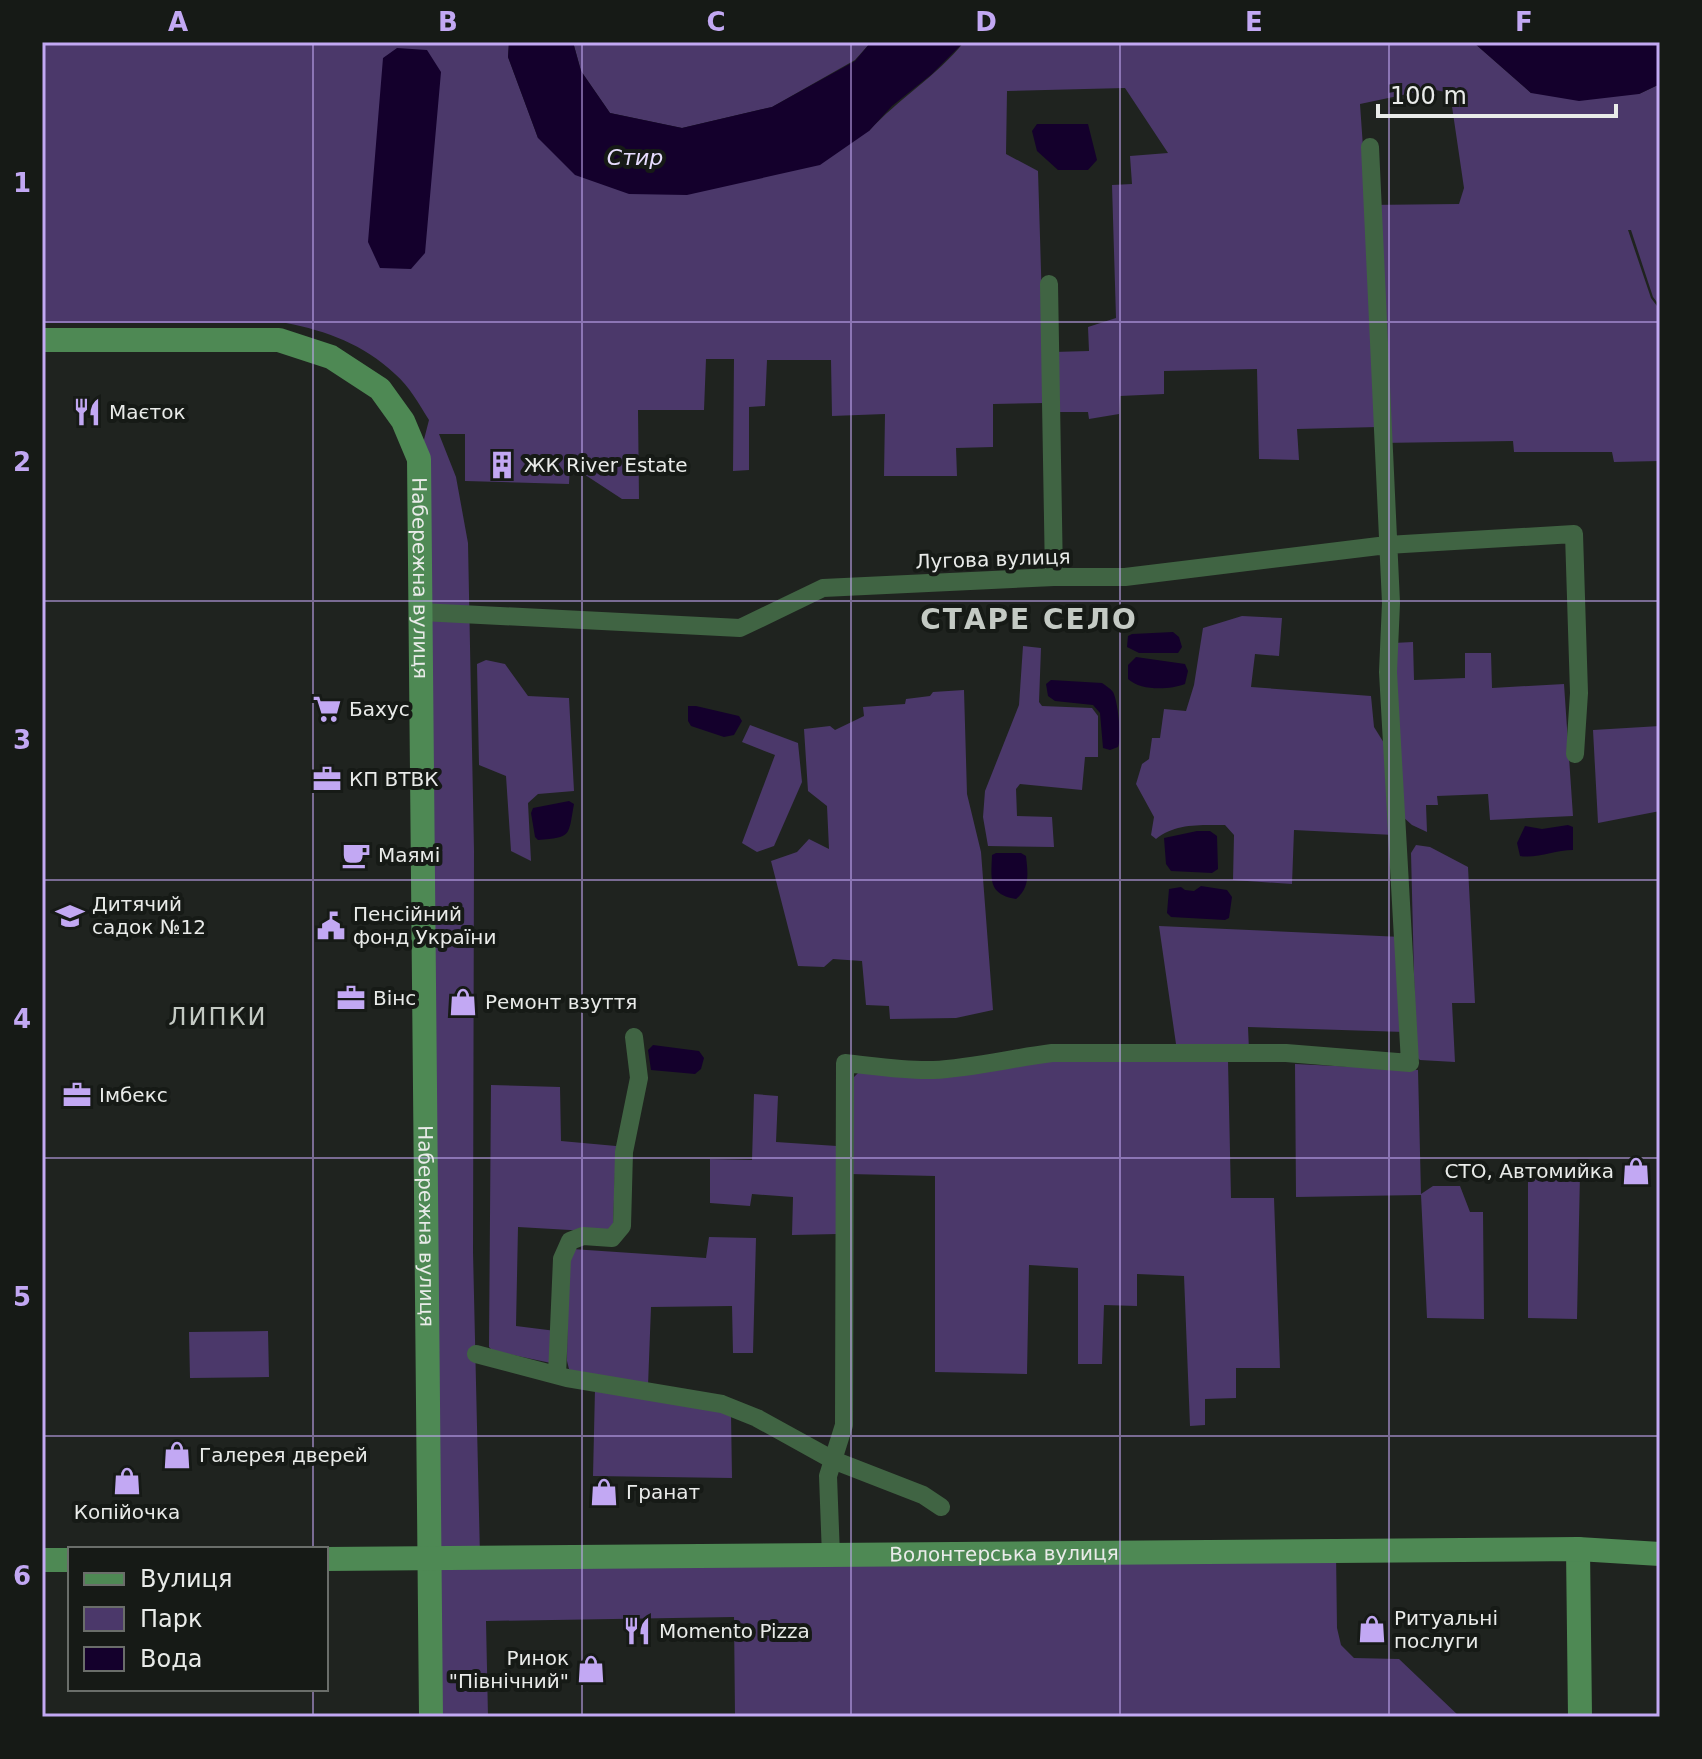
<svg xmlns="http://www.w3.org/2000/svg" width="1702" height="1759" viewBox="0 0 1702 1759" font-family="'DejaVu Sans',sans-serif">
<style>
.green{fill:#4b386a;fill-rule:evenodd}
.water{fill:#14002c}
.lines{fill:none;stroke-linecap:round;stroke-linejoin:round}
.street{stroke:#406443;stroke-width:18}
.secondary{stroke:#4e8954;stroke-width:24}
.grid{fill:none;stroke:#c2a8f3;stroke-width:2;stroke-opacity:0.55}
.labels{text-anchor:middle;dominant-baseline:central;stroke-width:8;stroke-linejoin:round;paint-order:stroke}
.poi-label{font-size:20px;fill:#e9ebe9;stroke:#161a16;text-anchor:start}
.street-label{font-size:20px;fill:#e9ebe9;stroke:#161a16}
.water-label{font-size:22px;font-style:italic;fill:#e6dcfe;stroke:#161a16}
.quarter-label{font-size:24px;letter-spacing:2px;fill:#c4cac4;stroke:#161a16}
.district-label{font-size:28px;font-weight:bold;letter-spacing:2px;fill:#c4cac4;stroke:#161a16}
.neatline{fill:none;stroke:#c2a8f3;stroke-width:3}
.grid-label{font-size:26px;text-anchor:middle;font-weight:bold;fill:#c2a8f3}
</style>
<rect width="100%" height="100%" fill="#1f231f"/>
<!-- green -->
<path class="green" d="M42 42H509L508 57 538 138 869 131C898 99 937 76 964 42H1473L1531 93 1639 94 1660 84V306L1653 297 1631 230H1628L1651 298 1660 310V461L1614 462 1612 452H1514L1513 441 1380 443 1378 427 1297 429 1299 460 1259 459 1257 369 1164 371V394L1120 396 1119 414 1089 419 1088 412H1059L1053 352 1089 351 1088 327 1116 318 1112 185 1132 184 1130 156 1168 153 1125 88 1007 91 1006 154 1038 171 1045 403 993 404V447L956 448 957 476H884L885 414 832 416 831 360H767L765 406 749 407V470L733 471 734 359H706L704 410H638L639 499H622L570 465 569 484 465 481V434H439L456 477 468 543 474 851 473 1252 480 1557 1336 1552 1337 1628 1341 1645 1354 1658 1399 1659 1460 1717H735L734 1617 486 1621 488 1717H431L419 459 429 420C419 404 409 386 395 374 363 344 327 331 286 323H42ZM1431 89 1450 93 1464 188 1459 204 1367 205 1360 104Z
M573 42H871L855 60 772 107 682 128 610 113 581 71Z
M1242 616 1282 618 1279 656 1255 654 1251 687 1371 696 1374 727 1384 743 1394 835 1294 830 1292 884 1233 880 1234 835 1225 825C1201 825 1175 823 1156 839L1151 835 1154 817 1136 784 1142 764 1149 759 1152 738H1160L1164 709 1186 711 1194 685 1203 628Z
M1413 642 1414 680 1465 678V653H1491L1492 688 1564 684 1573 816 1490 820 1488 794 1437 796 1438 805H1426L1427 832 1412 825 1402 816 1393 643Z
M1023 646 1041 648 1039 702 1042 706 1092 708 1098 716V757H1085L1082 790 1020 784 1016 789 1017 816 1052 817 1054 847 988 846 983 817 985 791 1019 705Z
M486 660 505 664 528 696 569 698 574 791 538 794 528 803 531 861 511 851 506 776 479 765 477 664Z
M964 690 967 794 981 852 993 1010 956 1018 890 1019 889 1006 866 1005 862 961 833 959 824 967 798 966 771 861 797 852 809 839 829 849 827 806 808 791 804 729 830 726 835 730 864 716 863 707 905 704 906 699 930 696 933 692Z
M750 725 798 743 802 782 774 846 757 852 742 843 775 755 742 742Z
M1660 726V811L1598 823 1593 730Z
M1416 845 1430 847 1468 867 1475 1003H1452L1455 1062 1420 1060 1416 1056 1411 853Z
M1159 926 1402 937 1405 1032 1248 1027 1249 1050 1182 1049 1176 1044Z
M1053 1059 1228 1061 1231 1198H1274L1280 1368H1236V1398L1205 1399V1425L1190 1426 1184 1276 1137 1274V1306L1104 1305 1102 1364H1078V1268L1029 1265 1027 1374 935 1372V1176L849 1174 852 1079 858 1073Z
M1295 1064 1418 1070 1421 1194 1433 1186H1460L1470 1212H1483L1484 1319 1427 1318 1421 1195 1296 1197Z
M491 1085 560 1087 561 1141 616 1146 613 1226 605 1232 518 1227 516 1326 556 1331 551 1363 493 1351 489 1347Z
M754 1094 778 1096 776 1142 837 1146V1234L792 1235 793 1197 752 1194 750 1206 710 1203V1159L752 1160Z
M1547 1172 1580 1173 1577 1319 1528 1318V1182Z
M709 1237 756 1238 753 1353H733L732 1306 651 1307 648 1386 576 1374 569 1369 567 1361 568 1266 572 1249 706 1258Z
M268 1331 269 1377 190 1378 189 1332Z
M595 1389 731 1414 732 1478 593 1476Z"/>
<!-- water -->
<path class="water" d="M509 42H573L581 71 610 113 682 128 772 107 855 61 871 42H964L932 74 892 106 869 131 820 165 687 195 629 194 575 175 538 138 508 57Z
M1473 42H1660V84L1639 94 1579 101 1531 93Z
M397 48 427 50 441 72 425 253 411 269 380 268 368 242 383 58Z
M1037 124H1088L1097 160 1088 170H1058L1037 151 1032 131Z
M1173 632 1179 637 1182 647 1178 653H1139L1127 647 1128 636 1132 634Z
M1136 657 1185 664 1188 671 1185 684C1169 690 1141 691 1128 679V665Z
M1051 680 1102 683C1106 686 1110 688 1113 692 1118 701 1122 738 1118 747L1110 750 1103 748 1100 713 1093 705 1055 701 1048 696 1046 684Z
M688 706H696L739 716 742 721 734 735 724 737 691 726 688 721Z
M569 801 574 804C568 837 572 837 538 840L535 837 531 813 533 808Z
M1568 825 1573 827V850C1555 850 1537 859 1520 856L1517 843 1525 826 1542 829Z
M1197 831H1210L1217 836 1218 869 1212 873 1171 871 1166 864 1164 838Z
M996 853H1021L1026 856C1028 874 1030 887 1016 899 988 894 991 880 992 855Z
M1201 886 1227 890 1232 897 1229 918 1225 920 1171 917 1167 913 1169 889 1181 887 1185 890 1194 891Z
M653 1045 699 1051 704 1058 701 1069 695 1074 651 1070 648 1050Z"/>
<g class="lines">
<!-- street -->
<path class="street" d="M1049 284 1054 577
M421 612 740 628 823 588 1054 577H1125L1387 545 1574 534 1579 693 1575 754
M476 1354 567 1378 722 1404 757 1418 833 1460 923 1495 941 1507
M557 1375 562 1259 570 1241 583 1236 612 1238 622 1226 624 1152 639 1078 634 1037
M831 1556 828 1476 844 1425 845 1063C874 1066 904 1071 933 1070 973 1068 1012 1058 1052 1053H1286L1410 1063 1388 672 1391 603 1370 147"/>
<!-- secondary -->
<g class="secondary">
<path id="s1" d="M42 340H279L331 357 380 389 403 421 419 459 431 1717"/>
<path d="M1578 1549 1580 1717"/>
<path id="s2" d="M326 1559 1578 1549 1660 1554"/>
<path d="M42 1560H70"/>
</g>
</g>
<!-- grid -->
<path class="grid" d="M313 42V1549M582 42V1717M851 42V1717M1120 42V1717M1389 42V1717M42 322H1660M42 601H1660M42 880H1660M42 1158H1660M42 1436H1660M313 1689V1717"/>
<!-- icons -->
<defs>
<symbol id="restaurant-bare" viewBox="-9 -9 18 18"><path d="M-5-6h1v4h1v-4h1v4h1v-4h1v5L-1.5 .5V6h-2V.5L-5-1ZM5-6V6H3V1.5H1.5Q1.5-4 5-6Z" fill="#c2a8f3" stroke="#161a16" stroke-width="2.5" paint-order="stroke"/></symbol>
<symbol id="building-bare" viewBox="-9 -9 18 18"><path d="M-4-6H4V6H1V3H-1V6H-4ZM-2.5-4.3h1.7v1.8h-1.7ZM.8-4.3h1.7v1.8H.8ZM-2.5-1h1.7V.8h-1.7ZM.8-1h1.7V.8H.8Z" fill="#c2a8f3" stroke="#161a16" stroke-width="2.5" paint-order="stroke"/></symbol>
<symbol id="supermarket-bare" viewBox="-9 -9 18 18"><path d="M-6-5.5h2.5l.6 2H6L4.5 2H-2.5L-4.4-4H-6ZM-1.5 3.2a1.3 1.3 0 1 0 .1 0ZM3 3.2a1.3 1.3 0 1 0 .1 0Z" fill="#c2a8f3" stroke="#161a16" stroke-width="2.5" paint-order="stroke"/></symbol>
<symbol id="office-bare" viewBox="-9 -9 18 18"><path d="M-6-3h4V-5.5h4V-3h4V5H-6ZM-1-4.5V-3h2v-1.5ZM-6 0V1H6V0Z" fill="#c2a8f3" stroke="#161a16" stroke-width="2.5" paint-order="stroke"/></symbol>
<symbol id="cafe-bare" viewBox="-9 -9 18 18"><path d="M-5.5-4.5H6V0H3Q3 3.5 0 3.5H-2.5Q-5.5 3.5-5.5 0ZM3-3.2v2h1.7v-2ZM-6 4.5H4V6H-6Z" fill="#c2a8f3" stroke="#161a16" stroke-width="2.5" paint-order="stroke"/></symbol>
<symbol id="school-bare" viewBox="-9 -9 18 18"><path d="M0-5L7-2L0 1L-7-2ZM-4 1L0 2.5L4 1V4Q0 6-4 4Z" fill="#c2a8f3" stroke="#161a16" stroke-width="2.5" paint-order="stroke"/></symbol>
<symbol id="civic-bare" viewBox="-9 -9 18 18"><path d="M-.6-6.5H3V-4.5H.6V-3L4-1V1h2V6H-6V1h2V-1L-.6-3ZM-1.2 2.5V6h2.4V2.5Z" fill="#c2a8f3" stroke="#161a16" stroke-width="2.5" paint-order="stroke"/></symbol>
<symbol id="shop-bare" viewBox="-9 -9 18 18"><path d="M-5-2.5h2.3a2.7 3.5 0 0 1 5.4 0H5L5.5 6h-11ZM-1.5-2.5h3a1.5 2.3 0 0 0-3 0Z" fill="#c2a8f3" stroke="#161a16" stroke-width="2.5" paint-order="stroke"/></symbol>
</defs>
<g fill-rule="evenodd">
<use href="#restaurant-bare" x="67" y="392" width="40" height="40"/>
<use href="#building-bare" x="482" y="445" width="40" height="40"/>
<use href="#supermarket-bare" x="307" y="689" width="40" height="40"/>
<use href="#office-bare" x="307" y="759" width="40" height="40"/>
<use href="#cafe-bare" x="336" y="835" width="40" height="40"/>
<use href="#school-bare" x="50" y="896" width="40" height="40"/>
<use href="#civic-bare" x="311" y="906" width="40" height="40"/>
<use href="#office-bare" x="331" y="978" width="40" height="40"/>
<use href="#shop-bare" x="443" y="982" width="40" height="40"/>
<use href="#office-bare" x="57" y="1075" width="40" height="40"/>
<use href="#shop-bare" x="1616" y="1151" width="40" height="40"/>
<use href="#shop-bare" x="157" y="1435" width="40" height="40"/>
<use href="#shop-bare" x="107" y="1461" width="40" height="40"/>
<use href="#shop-bare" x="584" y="1472" width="40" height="40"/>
<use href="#shop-bare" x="1352" y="1609" width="40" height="40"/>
<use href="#restaurant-bare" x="617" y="1611" width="40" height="40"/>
<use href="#shop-bare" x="571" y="1649" width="40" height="40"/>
</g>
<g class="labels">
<!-- poi labels -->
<g class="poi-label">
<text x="109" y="412">Маєток</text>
<text x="524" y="465">ЖК River Estate</text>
<text x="349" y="709">Бахус</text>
<text x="349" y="779">КП ВТВК</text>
<text x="378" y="855">Маямі</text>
<text x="92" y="904">Дитячий<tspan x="92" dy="23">садок №12</tspan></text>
<text x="353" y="914">Пенсійний<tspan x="353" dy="23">фонд України</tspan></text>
<text x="373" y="998">Вінс</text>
<text x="485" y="1002">Ремонт взуття</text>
<text x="99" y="1095">Імбекс</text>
<text x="1614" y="1171" text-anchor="end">СТО, Автомийка</text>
<text x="199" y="1455">Галерея дверей</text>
<text x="626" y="1492">Гранат</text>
<text x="127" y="1512" text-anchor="middle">Копійочка</text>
<text x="1394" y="1618">Ритуальні<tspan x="1394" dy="23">послуги</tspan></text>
<text x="659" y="1631">Momento Pizza</text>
<text x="569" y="1658" text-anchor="end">Ринок<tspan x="569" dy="23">"Північний"</tspan></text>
</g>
<!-- street labels -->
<g class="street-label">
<text transform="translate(993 559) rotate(-2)">Лугова вулиця</text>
<text stroke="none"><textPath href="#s1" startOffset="550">Набережна вулиця</textPath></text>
<text stroke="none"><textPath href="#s1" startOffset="1198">Набережна вулиця</textPath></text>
<text stroke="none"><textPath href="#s2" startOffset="678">Волонтерська вулиця</textPath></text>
</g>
<!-- water labels -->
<g class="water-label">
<text x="635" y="157">Стир</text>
</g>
<!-- quarter labels -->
<g class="quarter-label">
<text x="218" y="1017">ЛИПКИ</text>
</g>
<!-- district labels -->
<g class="district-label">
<text x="1029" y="619">СТАРЕ СЕЛО</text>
</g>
</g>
<!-- border -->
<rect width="1702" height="1759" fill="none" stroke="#161a16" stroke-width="88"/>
<!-- legend -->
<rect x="68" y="1547" width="260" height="144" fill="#161a16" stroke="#6a6e6a" stroke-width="2"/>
<rect x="84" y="1573" width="40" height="12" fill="#4e8954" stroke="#6a6e6a" stroke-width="2"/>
<text x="140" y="1587" font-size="24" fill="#e9ebe9">Вулиця</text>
<rect x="84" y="1607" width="40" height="24" fill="#4b386a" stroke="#6a6e6a" stroke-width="2"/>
<text x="140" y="1627" font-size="24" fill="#e9ebe9">Парк</text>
<rect x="84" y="1647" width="40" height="24" fill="#14002c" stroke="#6a6e6a" stroke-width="2"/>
<text x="140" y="1667" font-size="24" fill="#e9ebe9">Вода</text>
<!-- scale -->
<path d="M1378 104v12h238v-12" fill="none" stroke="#e9ebe9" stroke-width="4"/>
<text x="1390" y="104" font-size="24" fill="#e9ebe9" stroke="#161a16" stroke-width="6" paint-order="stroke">100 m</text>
<rect x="44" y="44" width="1614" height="1671" class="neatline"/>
<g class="grid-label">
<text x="178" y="31">A</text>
<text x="448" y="31">B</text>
<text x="716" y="31">C</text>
<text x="986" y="31">D</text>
<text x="1254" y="31">E</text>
<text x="1524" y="31">F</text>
<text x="22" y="192">1</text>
<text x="22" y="471">2</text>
<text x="22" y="749">3</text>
<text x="22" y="1028">4</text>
<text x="22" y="1306">5</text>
<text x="22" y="1585">6</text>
</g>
</svg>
